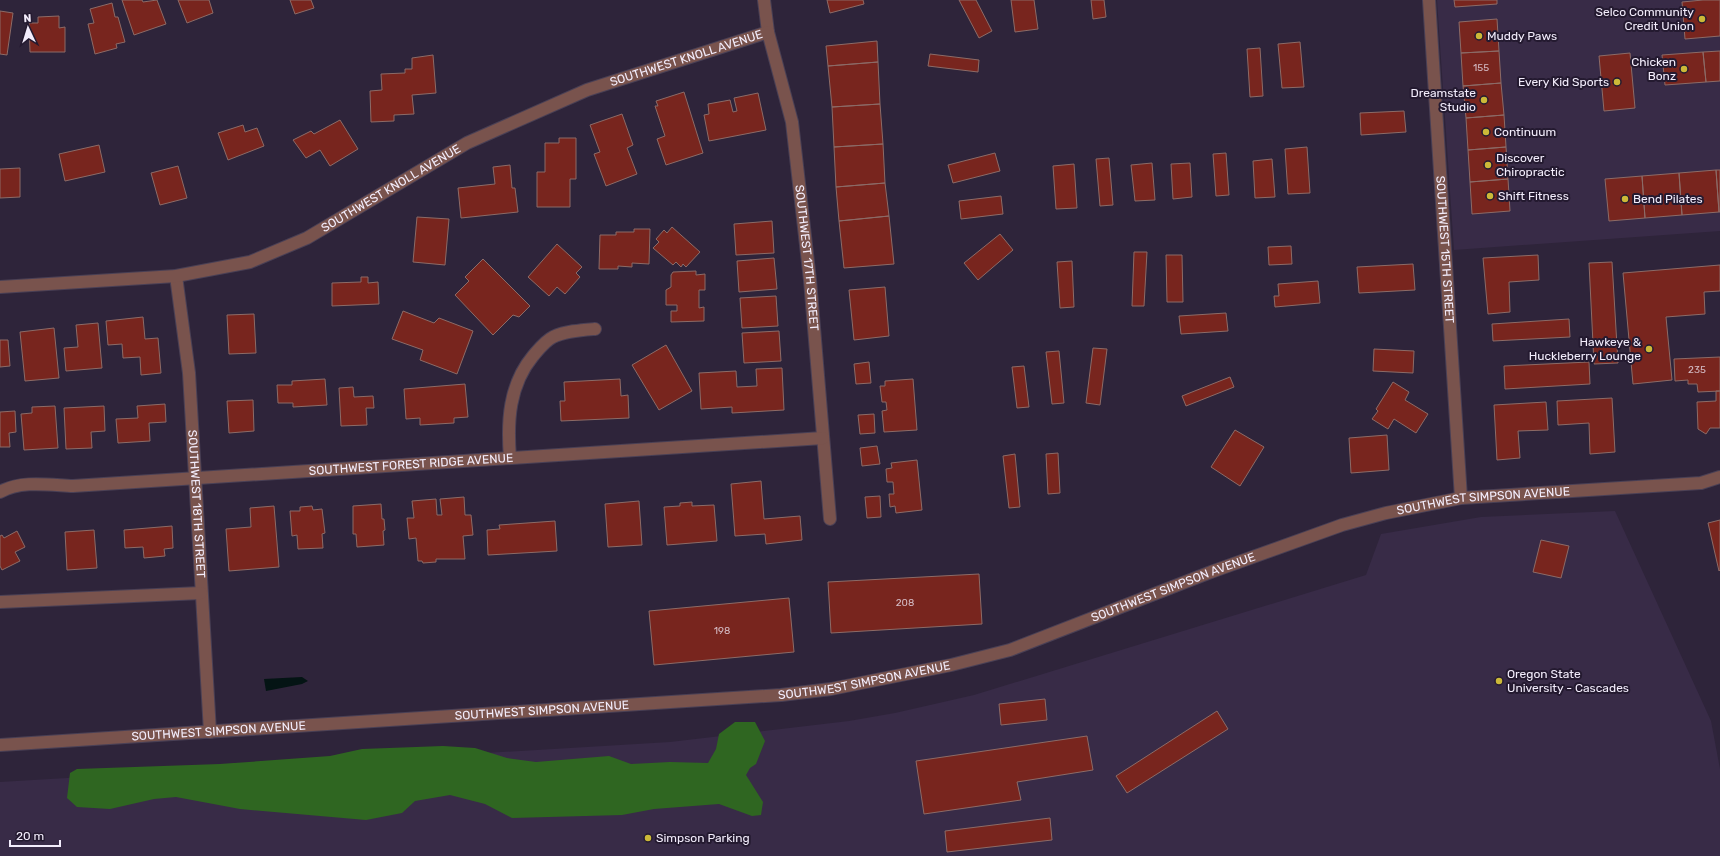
<svg xmlns="http://www.w3.org/2000/svg" width="1720" height="856" viewBox="0 0 1720 856" font-family="Rubik,sans-serif">
<style>
.built{fill:#382b47}
.forest{fill:#2f6621}
.water{fill:#041414}
.building{fill:#78251e;stroke:#8c6b67}
.lines{fill:none;stroke-linecap:round;stroke-linejoin:round}
.minor-casing{stroke:#4a4055;stroke-width:14}
.tertiary-casing{stroke:#4a4055;stroke-width:14}
.minor{stroke:#79534d;stroke-width:12}
.tertiary{stroke:#79534d;stroke-width:12}
.poi-dot{fill:#ccb938;stroke:#241a30;stroke-width:1.5}
.labels{text-anchor:middle;dominant-baseline:central;stroke-width:4;stroke-linejoin:round;paint-order:stroke}
.number-label{font-size:10px;fill:#d4bbc4}
.poi-label{font-size:12px;fill:#f3edfc;stroke:#241a30;text-anchor:start}
.street-label{font-size:12px;fill:#f3edfc;stroke:#241a30}
</style>
<rect width="100%" height="100%" fill="#2e243a"/>
<!-- built -->
<path class="built" d="M1437 0H1720V231L1454 250Z
M1615 511 1711 721 1720 769V856H0V782L670 742 849 721 895 713 974 695 1366 575 1381 534 1481 517Z"/>
<!-- forest -->
<path class="forest" d="M735 722H755L765 741 756 764 750 768 746 775 763 802 761 815 752 816 719 804 654 809 622 815 512 818 485 804 450 795 415 801 402 813 366 820 240 809 176 797 154 799 110 809 77 807 67 798 70 773 77 769 220 764 330 756 362 749 443 746 475 748 507 758 536 762 609 756 631 764 670 762 708 763 716 749 719 734Z"/>
<!-- water -->
<path class="water" d="M302 677 308 681 302 684 266 691 264 679Z"/>
<!-- building -->
<path class="building" d="M122 0H142L143 2 157 0 166 24 134 35Z
M178 0H209L213 13 187 23Z
M290 0H311L314 8 295 14Z
M827 0H863L864 4 830 13Z
M959 0H976L992 31 979 38Z
M1011 0H1034L1038 29 1015 32Z
M1091 0H1104L1106 17 1093 19Z
M1454 0H1497V4L1455 7Z
M1703 0H1720V36L1685 39 1682 2Z
M112 3 115 17H118L125 42 116 44 117 48 95 54 88 24 94 23 90 9Z
M0 11 13 13 7 55 0 54Z
M59 16V28L65 27V52H30L29 23H38V17Z
M1497 19 1499 51 1461 53 1459 22Z
M877 41 878 62 828 66 826 46Z
M1300 42 1304 87 1282 88 1278 44Z
M1260 48 1263 96 1250 97 1247 49Z
M1499 51 1501 83 1463 86 1461 53Z
M1720 51V81L1706 82 1703 52Z
M1703 52 1706 82 1665 85 1662 55Z
M1630 53 1635 108 1604 111 1599 56Z
M930 54 979 60 978 72 928 66Z
M433 55 436 93 412 95 414 114 394 115V121L371 122 370 91 382 90 381 74 405 73V69H412V58Z
M878 62 880 104 832 107 828 66Z
M1501 83 1504 115 1466 118 1463 86Z
M684 92 703 153 666 165 657 139 665 136 655 106H658L656 101Z
M758 93 766 130 709 141 704 115 709 114 708 104 730 100 733 112 737 111 734 98Z
M880 104 883 144 834 147 832 107Z
M1404 111 1406 132 1361 135 1360 113Z
M622 114 633 145 627 148 637 174 606 186 594 154 600 152 590 125Z
M1504 115 1506 147 1468 150 1466 118Z
M340 120 358 149 330 166 320 150 306 158 293 140 311 131 314 134Z
M243 125 245 132 257 128 264 146 228 160 218 133Z
M559 138H576V179H570V207H537V172H545V143H559Z
M883 144 885 183 836 187 834 147Z
M99 145 105 172 65 181 59 154Z
M1307 147 1310 193 1288 194 1285 149Z
M1506 147 1508 179 1470 182 1468 150Z
M995 153 1000 171 953 183 948 165Z
M1226 153 1229 195 1216 196 1213 154Z
M1109 158 1113 205 1100 206 1096 159Z
M1272 159 1275 197 1255 198 1253 161Z
M1152 163 1155 200 1135 201 1131 165Z
M1190 163 1192 197 1173 199 1171 164Z
M1074 164 1077 208 1056 209 1053 166Z
M510 165 512 188H515L518 212 461 218 458 188 495 184 493 167Z
M178 166 187 198 160 205 151 173Z
M20 168V197L0 198V169Z
M1716 170 1719 212 1682 215 1679 173Z
M1716 170H1720V212H1719Z
M1679 173 1682 215 1645 218 1642 176Z
M1642 176 1645 218 1609 221 1605 179Z
M1508 179 1510 211 1472 214 1470 182Z
M885 183 889 216 839 221 836 187Z
M1001 196 1003 214 961 219 959 201Z
M889 216 894 264 844 268 839 221Z
M417 217 449 219 445 265 413 262Z
M772 221 774 253 736 255 734 224Z
M672 227 700 252 686 267 683 264 681 267 676 262 673 265 653 248 659 242 656 239 664 230 667 233Z
M634 229H650L649 264 632 263V267L618 266V269H599L600 235H616V232H634Z
M1000 234 1013 250 978 280 964 263Z
M557 244 582 267 576 273 580 277 565 294 557 287 549 296 528 277Z
M1291 246 1292 264 1269 265 1268 247Z
M1134 252H1147L1144 306H1132Z
M1166 255H1182L1183 302H1167Z
M1538 255 1539 280 1509 282 1510 312 1488 314 1483 258Z
M774 258 777 289 739 292 737 261Z
M483 259 530 306 519 317 513 315 493 335 455 295 469 281 465 277Z
M1072 261 1074 307 1060 308 1057 262Z
M1612 262 1618 363 1594 364 1589 263Z
M1413 264 1415 290 1359 293 1357 267Z
M1720 265V291L1704 292 1705 314 1666 317 1672 380 1633 384 1623 273Z
M696 271V275L705 274V290H699V308L704 307V321L671 322V311H677V305H666V290L671 287V275L673 272Z
M361 277H368V283L378 282 379 304 332 306V283L361 282Z
M1318 281 1320 303 1275 307 1274 296H1279L1278 284Z
M885 287 889 336 854 340 849 290Z
M776 296 778 326 742 328 740 298Z
M403 311 434 323 439 318 473 331 457 374 420 360 423 350 392 339Z
M1226 313 1228 331 1181 334 1179 316Z
M254 314 256 353 229 354 227 315Z
M143 317 145 339 158 338 161 373 141 375 140 357 123 358 122 344 108 345 106 321Z
M1569 319 1570 337 1493 341 1492 324Z
M98 323 102 368 66 371 64 348 78 347 76 325Z
M54 328 59 378 25 381 20 332Z
M779 331 781 361 744 363 742 333Z
M0 340H8L10 366 0 367Z
M666 345 692 391 659 410 632 365Z
M1093 348 1107 349 1100 405 1086 403Z
M1374 349 1414 351 1413 373 1373 371Z
M1059 351 1064 403 1052 404 1046 352Z
M1720 357V391L1698 392 1697 384H1688V380L1675 381 1674 359Z
M869 362 871 383 856 384 854 364Z
M1589 362 1590 384 1505 389 1504 366Z
M1024 366 1029 407 1017 408 1012 367Z
M782 368 784 410 732 413V407L701 409 699 373 736 371 737 387 757 386 756 369Z
M1230 377 1234 387 1186 406 1182 396Z
M325 379 327 405 293 407V403H278L277 385H292V381Z
M620 379 621 396 628 395 629 418 561 421 560 401H565L564 382Z
M913 379 917 430 884 432 882 411 887 410 886 402H882L880 386H885V381Z
M1393 382 1409 392 1405 400 1428 414 1416 433 1394 419 1388 429 1372 419 1378 411 1376 409Z
M465 384 468 417 454 418V423L420 425V418L406 419 404 389Z
M353 387 354 397 373 396 374 408H366L367 425 341 426 339 388Z
M1716 391H1720V428H1710L1706 434 1698 429 1697 402 1716 401Z
M1612 398 1615 452 1590 454 1589 423 1558 425 1557 401Z
M253 400 254 431 229 433 227 401Z
M1546 402 1548 430 1518 431 1520 458 1497 460 1494 405Z
M165 404 166 422 149 423 150 441 118 443 116 419 138 418 137 406Z
M55 406 58 448 24 450 21 414 32 413V407Z
M104 406 105 431 91 432 92 448 66 449 64 408Z
M15 411 16 432 9 433 10 447H0V412Z
M874 414 875 433 860 434 858 415Z
M1235 430 1264 447 1240 486 1211 467Z
M1387 435 1389 470 1351 473 1349 438Z
M877 446 880 464 862 466 860 448Z
M1058 453 1060 493 1048 494 1046 454Z
M1015 454 1020 507 1009 508 1003 456Z
M917 460 922 510 896 513 895 506 890 507 889 494H894L893 482H887L886 469 892 468 891 463Z
M761 481 764 519 800 516 802 540 766 544 765 534 735 536 731 484Z
M880 496 881 517 867 518 865 497Z
M464 497 465 515H471L473 535 463 536 465 559H436V562L423 563 422 561H418L416 538 409 539 407 518H414L412 501 436 499 437 515H442L440 499Z
M639 501 642 545 608 547 605 504Z
M692 502V506L714 505 717 541 667 545 664 507 680 506V503Z
M381 504 382 519H384L385 530 383 531 384 545 357 547 356 534H353V506Z
M274 506 279 567 229 571 226 529 251 527 250 508Z
M312 506 313 510 322 509 325 533 322 534 323 548 298 549 297 535 292 536 290 511H300V507Z
M1720 520V570L1719 571 1708 523Z
M555 521 557 551 488 555 487 530 500 529 499 525Z
M172 526 173 548 164 549 165 556 144 558 143 547 125 548 124 530Z
M94 530 97 568 67 570 65 532Z
M17 531 25 547 15 552 20 561 2 570 0 566V536L2 535 4 538Z
M1541 540 1569 546 1561 578 1533 572Z
M979 574 982 624 831 633 828 582Z
M789 598 794 652 654 665 649 611Z
M1045 699 1047 720 1001 725 999 704Z
M1217 711 1228 729 1127 793 1116 776Z
M1087 736 1093 770 1017 782 1021 800 924 814 916 761Z
M1050 818 1052 840 947 852 945 831Z"/>
<g class="lines">
<defs>
<g id="minor">
<path id="s1" d="M764 0 768 32 792 122 810 280 830 519"/>
<path id="s2" d="M1429 0 1461 498"/>
<path id="s3" d="M176 276 189 373 210 732"/>
<path id="s4" d="M0 287 176 276 250 262 307 238 467 143 587 90 768 32"/>
<path d="M510 458C507 421 509 385 533 356 539 349 545 341 553 337 566 331 582 330 595 329"/>
<path id="s5" d="M0 492C21 480 50 485 73 486L823 438"/>
<path d="M0 602 201 593"/>
</g>
<g id="tertiary">
<path id="s6" d="M0 745 781 695 831 689 951 665 1010 650 1211 572 1342 525 1386 513 1461 498 1701 483 1720 477"/>
</g>
</defs>
<!-- minor casing -->
<use href="#minor" class="minor-casing"/>
<!-- tertiary casing -->
<use href="#tertiary" class="tertiary-casing"/>
<!-- minor -->
<use href="#minor" class="minor"/>
<!-- tertiary -->
<use href="#tertiary" class="tertiary"/>
</g>
<!-- markers -->
<g class="poi-dot">
<circle cx="1702" cy="19" r="4"/>
<circle cx="1479" cy="36" r="4"/>
<circle cx="1684" cy="69" r="4"/>
<circle cx="1617" cy="82" r="4"/>
<circle cx="1484" cy="100" r="4"/>
<circle cx="1486" cy="132" r="4"/>
<circle cx="1488" cy="165" r="4"/>
<circle cx="1490" cy="196" r="4"/>
<circle cx="1625" cy="199" r="4"/>
<circle cx="1649" cy="349" r="4"/>
<circle cx="1499" cy="681" r="4"/>
<circle cx="648" cy="838" r="4"/>
</g>
<g class="labels">
<!-- number labels -->
<g class="number-label">
<text x="1481" y="68">155</text>
<text x="1697" y="370">235</text>
<text x="905" y="603">208</text>
<text x="722" y="631">198</text>
</g>
<!-- poi labels -->
<g class="poi-label">
<text x="1694" y="12" text-anchor="end">Selco Community<tspan x="1694" dy="14">Credit Union</tspan></text>
<text x="1487" y="36">Muddy Paws</text>
<text x="1676" y="62" text-anchor="end">Chicken<tspan x="1676" dy="14">Bonz</tspan></text>
<text x="1609" y="82" text-anchor="end">Every Kid Sports</text>
<text x="1476" y="93" text-anchor="end">Dreamstate<tspan x="1476" dy="14">Studio</tspan></text>
<text x="1494" y="132">Continuum</text>
<text x="1496" y="158">Discover<tspan x="1496" dy="14">Chiropractic</tspan></text>
<text x="1498" y="196">Shift Fitness</text>
<text x="1633" y="199">Bend Pilates</text>
<text x="1641" y="342" text-anchor="end">Hawkeye &amp;<tspan x="1641" dy="14">Huckleberry Lounge</tspan></text>
<text x="1507" y="674">Oregon State<tspan x="1507" dy="14">University - Cascades</tspan></text>
<text x="656" y="838">Simpson Parking</text>
</g>
<!-- street labels -->
<g class="street-label">
<text stroke="none"><textPath href="#s4" startOffset="735">SOUTHWEST KNOLL AVENUE</textPath></text>
<text stroke="none"><textPath href="#s4" startOffset="411">SOUTHWEST KNOLL AVENUE</textPath></text>
<text stroke="none"><textPath href="#s2" startOffset="250">SOUTHWEST 15TH STREET</textPath></text>
<text stroke="none"><textPath href="#s1" startOffset="262">SOUTHWEST 17TH STREET</textPath></text>
<text stroke="none"><textPath href="#s5" startOffset="413">SOUTHWEST FOREST RIDGE AVENUE</textPath></text>
<text stroke="none"><textPath href="#s6" startOffset="1515">SOUTHWEST SIMPSON AVENUE</textPath></text>
<text stroke="none"><textPath href="#s3" startOffset="229">SOUTHWEST 18TH STREET</textPath></text>
<text stroke="none"><textPath href="#s6" startOffset="1191">SOUTHWEST SIMPSON AVENUE</textPath></text>
<text stroke="none"><textPath href="#s6" startOffset="867">SOUTHWEST SIMPSON AVENUE</textPath></text>
<text stroke="none"><textPath href="#s6" startOffset="543">SOUTHWEST SIMPSON AVENUE</textPath></text>
<text stroke="none"><textPath href="#s6" startOffset="219">SOUTHWEST SIMPSON AVENUE</textPath></text>
</g>
</g>
<!-- north arrow -->
<g transform="translate(28 28) rotate(356)" stroke="#241a30" stroke-width="3" paint-order="stroke">
<path d="M0-3L7 15L0 10L-7 15Z" fill="#f3edfc"/>
<text y="-6" font-size="11" font-weight="bold" text-anchor="middle" fill="#f3edfc">N</text>
</g>
<!-- scale -->
<path d="M10 840v6h50v-6" fill="none" stroke="#f3edfc" stroke-width="2"/>
<text x="16" y="840" font-size="12" fill="#f3edfc" stroke="#241a30" stroke-width="3" paint-order="stroke">20 m</text>
</svg>
